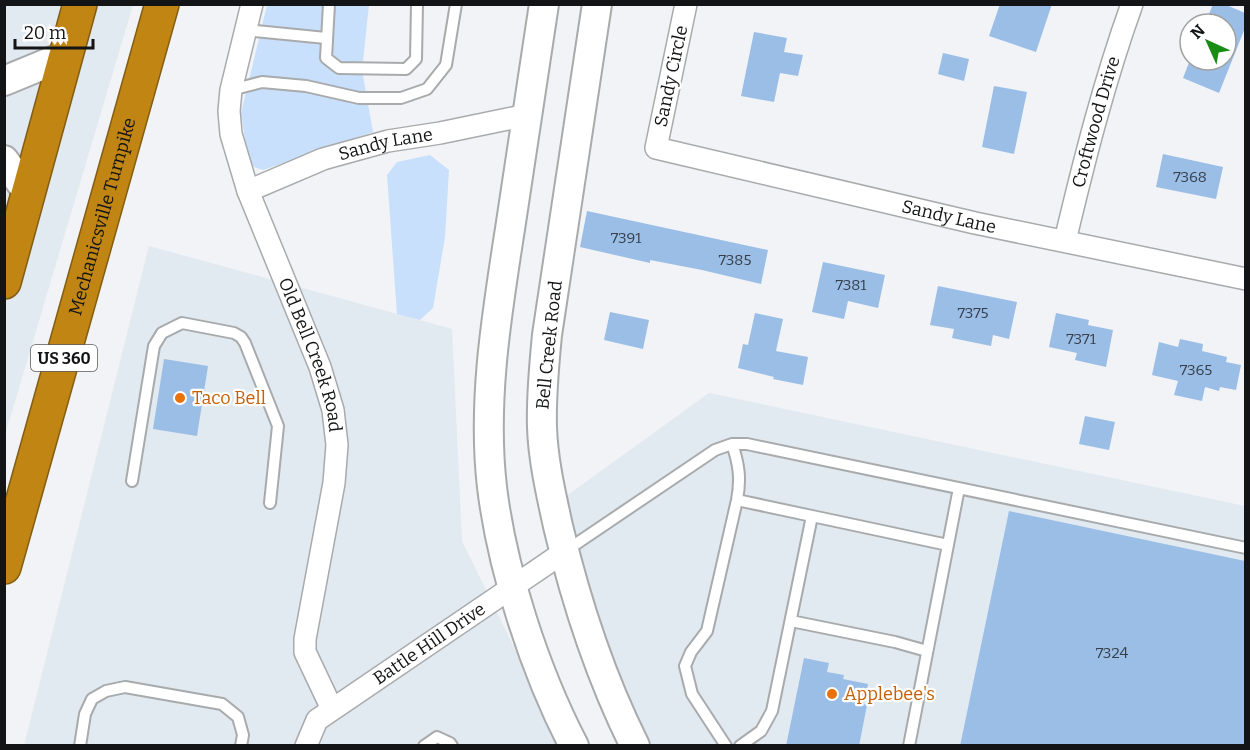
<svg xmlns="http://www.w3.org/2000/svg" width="1250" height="750" viewBox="0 0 1250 750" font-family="Bitter,serif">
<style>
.built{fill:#e1e9f1}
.green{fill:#c8e0fb}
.building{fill:#9bbee7}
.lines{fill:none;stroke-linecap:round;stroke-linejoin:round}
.lane-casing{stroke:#a8aaac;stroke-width:14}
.street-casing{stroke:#a8aaac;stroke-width:24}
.secondary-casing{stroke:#a8aaac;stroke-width:32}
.highway-casing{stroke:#835d13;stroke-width:36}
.lane{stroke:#fff;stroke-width:10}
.street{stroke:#fff;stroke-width:21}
.secondary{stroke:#fff;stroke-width:28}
.highway{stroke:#c08512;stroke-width:33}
.food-dot{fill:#e8710a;stroke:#fff;stroke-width:2}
.labels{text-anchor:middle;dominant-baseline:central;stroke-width:4.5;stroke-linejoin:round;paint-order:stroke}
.number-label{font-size:15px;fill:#353e4a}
.shield{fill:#fff;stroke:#5a5a5b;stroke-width:1.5}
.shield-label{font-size:16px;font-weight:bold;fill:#131415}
.street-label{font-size:18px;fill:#131415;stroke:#fff}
.food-label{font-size:18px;fill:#c56008;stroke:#fff;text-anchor:start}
</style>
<rect width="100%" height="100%" fill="#f1f3f6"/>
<!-- built -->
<path class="built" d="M5 5H133L5 435Z
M149 246 452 329 462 541 562 745 24 746Z
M709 393 1245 506V745H635L554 505Z"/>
<!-- green -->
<path class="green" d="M267 5H369L362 70 373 132 263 170 254 167 248 159 241 113Z
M430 155 449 170 445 237 433 308 420 320 397 314 387 175 397 162Z"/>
<!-- building -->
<path class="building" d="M1000 4H1052L1036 52 989 36Z
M1213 4H1224L1245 13V28L1219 93 1183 78 1190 60H1226V24H1205Z
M754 32 787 38 784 52 803 55 798 76 780 73 774 102 741 96Z
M943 53 969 59 964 81 938 74Z
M994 86 1027 92 1014 154 982 147Z
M1163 154 1223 167 1216 199 1156 187Z
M587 211 768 250 761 284 702 270 650 260V263L580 247Z
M823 262 885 275 878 308 848 301 844 319 812 312Z
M938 286 1017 302 1009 339 993 335 991 346 952 338 954 329 930 325Z
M610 312 649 320 643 349 604 340Z
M755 313 783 319 776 351 808 357 803 385 773 379 774 377 738 368 743 344 748 345Z
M1056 313 1089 320 1088 325 1113 330 1106 367 1075 360 1077 353 1049 347Z
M1180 339 1203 344 1202 351 1227 357 1226 362 1241 365 1236 390 1220 387 1219 391 1205 387 1202 401 1174 395 1178 381 1152 375 1159 342 1178 347Z
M164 359 208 366 197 436 153 429Z
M1085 416 1115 422 1109 450 1079 444Z
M1009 511 1245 561V746H960Z
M804 658 829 663 827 672 844 675 843 679 868 684 864 704 867 705 859 746H786Z"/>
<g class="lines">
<defs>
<path id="lane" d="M329 4 326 58 339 68 406 69 416 59 417 4
M245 30 326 38
M231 90 262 82 306 86 359 98H401L427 89 446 65 456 4
M132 481 154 346 162 333 182 323 234 333 241 337 245 343 278 426 270 503
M737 500 812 516
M567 550 715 450 732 444H747L1246 548
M791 621 895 642 927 651
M80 746 85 714 92 699 106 691 125 687 222 704 238 717 243 735 241 746
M424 746 437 737 450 743 452 746
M726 746 692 694 685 666 691 652 707 631 737 500C741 479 739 464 732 444
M740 746 761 731 772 711 812 516 948 545
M909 746 959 488"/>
<g id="street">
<path id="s1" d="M252 4 231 90 229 111 231 134 248 191 320 367 333 410 337 445 334 483 305 639V652L332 709"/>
<path id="s2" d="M686 4 656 148 975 223 1246 279"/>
<path id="s3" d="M248 191 323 159 388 141 440 133 527 115"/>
<path id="s4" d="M1065 241C1084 161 1104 82 1132 4"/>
<path id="s5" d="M306 746 317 720 564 552"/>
</g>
<path id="secondary" d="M544 4C532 79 521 154 510 229 497 313 482 401 492 487 502 570 535 671 574 746
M597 4 547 335C544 366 541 396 542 427 543 460 551 494 558 526 576 602 600 676 635 746
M4 81 67 55
M4 160 29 194"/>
<g id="highway">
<path d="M4 282 80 4"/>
<path id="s6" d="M4 567 162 4"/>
</g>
</defs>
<!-- lane casing -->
<use href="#lane" class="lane-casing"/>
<!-- street casing -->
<use href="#street" class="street-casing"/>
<!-- secondary casing -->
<use href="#secondary" class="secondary-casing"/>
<!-- highway casing -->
<use href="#highway" class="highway-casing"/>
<!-- lane -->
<use href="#lane" class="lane"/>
<!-- street -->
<use href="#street" class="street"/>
<!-- secondary -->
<use href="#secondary" class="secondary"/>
<!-- highway -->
<use href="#highway" class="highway"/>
</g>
<!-- markers -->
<g class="food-dot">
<circle cx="180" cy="398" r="6"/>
<circle cx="832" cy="694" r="6"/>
</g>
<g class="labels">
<!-- number labels -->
<g class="number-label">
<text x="1190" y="177">7368</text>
<text x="626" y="238">7391</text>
<text x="735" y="260">7385</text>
<text x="851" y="285">7381</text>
<text x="973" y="313">7375</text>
<text x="1081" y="339">7371</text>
<text x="1196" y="370">7365</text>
<text x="1112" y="653">7324</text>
</g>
<!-- shield labels -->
<rect class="shield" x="31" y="345" width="66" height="26" rx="4.5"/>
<g class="shield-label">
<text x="64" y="358">US 360</text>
</g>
<!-- street labels -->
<g class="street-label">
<text transform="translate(671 76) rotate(-78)">Sandy Circle</text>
<text stroke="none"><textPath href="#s4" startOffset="123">Croftwood Drive</textPath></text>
<text stroke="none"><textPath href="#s3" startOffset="146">Sandy Lane</textPath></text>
<text stroke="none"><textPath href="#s6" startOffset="364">Mechanicsville Turnpike</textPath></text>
<text stroke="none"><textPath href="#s2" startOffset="448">Sandy Lane</textPath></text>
<text transform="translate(549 345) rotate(-84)">Bell Creek Road</text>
<text stroke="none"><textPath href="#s1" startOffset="368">Old Bell Creek Road</textPath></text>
<text stroke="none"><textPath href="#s5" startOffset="164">Battle Hill Drive</textPath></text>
</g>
<!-- food labels -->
<g class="food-label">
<text x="192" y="398">Taco Bell</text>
<text x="844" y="694">Applebee's</text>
</g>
</g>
<!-- border -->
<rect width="1250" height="750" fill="none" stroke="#131415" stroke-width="12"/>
<!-- north arrow -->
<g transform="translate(1208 42) rotate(315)"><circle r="28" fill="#ffffff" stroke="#a1a1a1" stroke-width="1.5"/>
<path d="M0-4.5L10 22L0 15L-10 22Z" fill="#188c14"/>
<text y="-9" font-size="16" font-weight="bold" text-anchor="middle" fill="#131415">N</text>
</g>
<!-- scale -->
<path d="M15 39v9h78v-9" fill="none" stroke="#131415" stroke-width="3"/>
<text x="24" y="39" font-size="18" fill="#131415" stroke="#ffffff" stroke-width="4.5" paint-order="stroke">20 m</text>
</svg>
